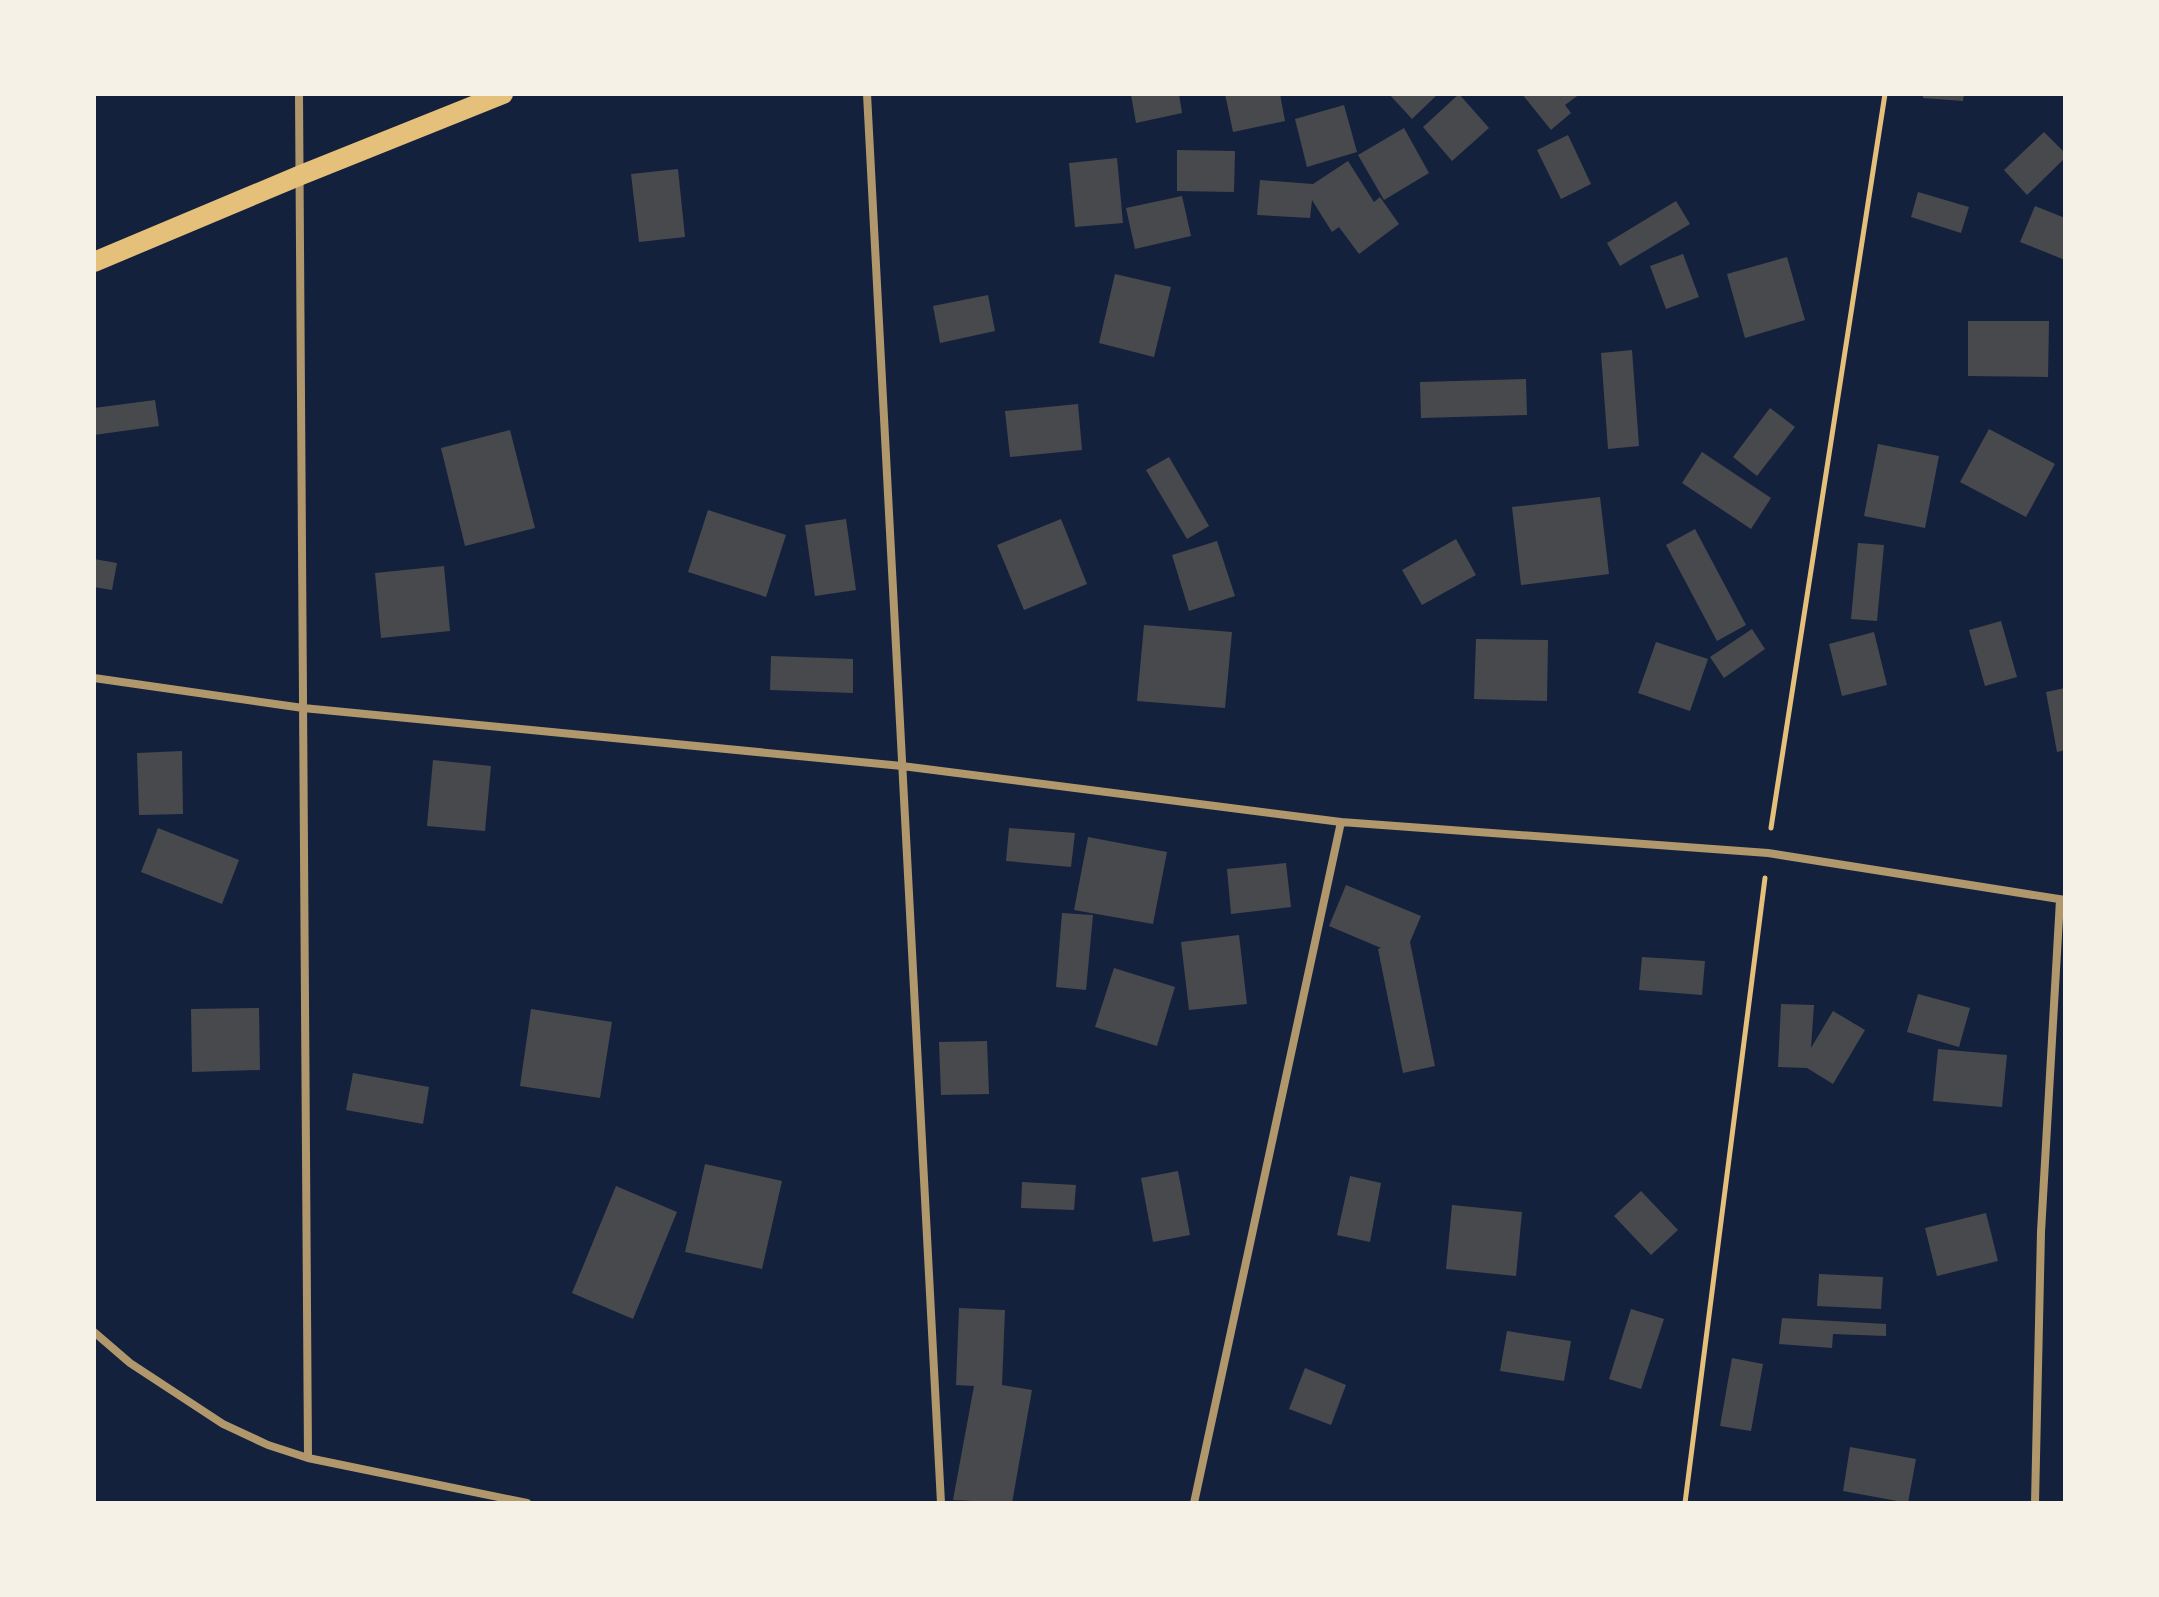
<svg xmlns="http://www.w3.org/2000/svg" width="2159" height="1597" viewBox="0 0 2159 1597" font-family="'Playfair Display',serif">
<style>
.building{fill:#48494c}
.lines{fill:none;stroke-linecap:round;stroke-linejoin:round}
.path{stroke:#e5c07b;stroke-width:5}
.minor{stroke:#b1986c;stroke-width:8}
.primary{stroke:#e5c07b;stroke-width:20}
</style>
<rect width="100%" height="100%" fill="#14213d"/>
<!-- building -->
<path class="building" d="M1179 94 1182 113 1136 123 1131 95Z
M1225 94H1280L1285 121 1233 132Z
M1389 94H1438L1412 119Z
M1459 94 1489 128 1452 161 1423 127Z
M1522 94H1580L1565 105 1571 113 1551 130Z
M1923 94H1964L1963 101 1923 98Z
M1344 105 1357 152 1307 167 1295 119Z
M1404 128 1429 173 1384 200 1358 155Z
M2044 132 2065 153V158L2027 195 2004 170Z
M1568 135 1591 184 1561 199 1537 150Z
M1177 150 1235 151 1234 192 1177 191Z
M1117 158 1123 223 1075 227 1069 163Z
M1348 161 1374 202 1380 197 1399 224 1359 254 1339 227 1332 232 1312 200 1310 218 1257 215 1260 180 1313 184Z
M678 169 685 237 639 242 631 174Z
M1918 192 1969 207 1961 233 1911 217Z
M1182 196 1191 236 1135 249 1126 208Z
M1676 201 1690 224 1620 266 1607 243Z
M2035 206 2065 218V260L2020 242Z
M1683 254 1699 297 1666 309 1650 266Z
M1787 257 1805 320 1745 338 1727 274Z
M1115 274 1171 287 1154 357 1099 343Z
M988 295 995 331 940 343 933 306Z
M1968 321H2049L2048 377 1968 376Z
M1632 350 1639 446 1608 449 1601 353Z
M1526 379 1527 415 1421 418 1420 382Z
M155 400 159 426 94 435V408Z
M1078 404 1082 450 1010 457 1005 411Z
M1770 408 1795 427 1757 476 1733 457Z
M1989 429 2055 464 2026 517 1960 482Z
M510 430 535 528 465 546 441 448Z
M1878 444 1939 456 1925 528 1864 516Z
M1702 452 1771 498 1751 529 1682 483Z
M1169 457 1209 526 1187 539 1146 470Z
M1600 497 1609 574 1521 585 1512 507Z
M708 510 786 535 766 597 688 572Z
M846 519 856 590 815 596 805 525Z
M1061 519 1087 584 1024 610 997 545Z
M1695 529 1746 625 1717 641 1666 545Z
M1456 539 1476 575 1422 605 1402 570Z
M1217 541 1235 596 1189 611 1172 555Z
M1858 543 1884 545 1877 621 1851 619Z
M94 559 117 563 112 590 94 587Z
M444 566 450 631 381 638 375 573Z
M2001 621 2017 677 1985 686 1969 630Z
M1144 625 1232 632 1225 708 1137 701Z
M1752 629 1765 649 1724 678 1710 657Z
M1874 632 1887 685 1842 696 1829 644Z
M1476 639 1548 640 1547 701 1474 699Z
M1656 642 1708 659 1690 711 1638 693Z
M771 656 853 659V693L770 690Z
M2065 688V750L2057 752 2046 692Z
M182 751 183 814 139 815 137 753Z
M433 760 491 766 485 831 427 826Z
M158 828 239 860 222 904 141 872Z
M1009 828 1075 833 1071 867 1006 861Z
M1088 837 1167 852 1153 924 1074 910Z
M1286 863 1291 907 1231 914 1227 869Z
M1346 885 1421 916 1410 942 1435 1066 1403 1073 1378 949 1381 948 1329 926Z
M1062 913 1093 915 1086 990 1056 987Z
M1239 935 1247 1004 1189 1010 1181 942Z
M1642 957 1705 961 1702 995 1639 990Z
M1114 968 1175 987 1157 1046 1095 1027Z
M1918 994 1970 1008 1959 1047 1907 1032Z
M1781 1004 1814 1005 1811 1048 1833 1011 1865 1030 1833 1084 1807 1068 1778 1067Z
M259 1008 260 1070 192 1072 191 1009Z
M531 1009 612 1022 600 1098 520 1086Z
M987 1041 989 1094 941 1095 939 1042Z
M1938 1049 2007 1055 2002 1107 1933 1101Z
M353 1073 429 1087 423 1124 346 1110Z
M705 1164 782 1181 762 1269 685 1252Z
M1178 1171 1190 1235 1153 1242 1141 1178Z
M1350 1176 1381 1183 1370 1242 1337 1235Z
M1022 1182 1076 1185 1074 1210 1021 1208Z
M616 1186 677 1212 633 1319 572 1293Z
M1641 1191 1678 1230 1651 1255 1614 1216Z
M1452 1205 1522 1212 1516 1276 1446 1269Z
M1986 1213 1998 1261 1937 1276 1925 1228Z
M1819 1274 1883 1277 1881 1309 1817 1306Z
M959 1308 1005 1310 1002 1385 1032 1390 1012 1503 953 1500 974 1386 956 1385Z
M1631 1309 1664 1319 1641 1389 1609 1379Z
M1782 1318 1886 1324V1336L1833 1334 1832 1348 1779 1344Z
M1507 1331 1571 1341 1564 1381 1500 1371Z
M1732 1358 1763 1364 1751 1431 1720 1426Z
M1305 1368 1346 1385 1331 1425 1289 1409Z
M1850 1447 1916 1459 1908 1503 1843 1491Z"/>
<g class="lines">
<!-- path -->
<path class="path" d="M1771 828 1885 94
M1685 1503 1765 878"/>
<!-- minor -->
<path class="minor" d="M299 94 308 1458
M867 94 941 1503
M94 678 303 708 902 766 1341 822 1768 853 2065 900
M94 1332 130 1363 223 1424 268 1445 308 1458 527 1503
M1194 1503 1341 822
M2035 1503 2041 1232 2060 900"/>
<!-- primary -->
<path class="primary" d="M94 262 301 175 503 94"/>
</g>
<!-- border -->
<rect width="2159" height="1597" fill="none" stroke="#f6f1e7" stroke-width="192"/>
</svg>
